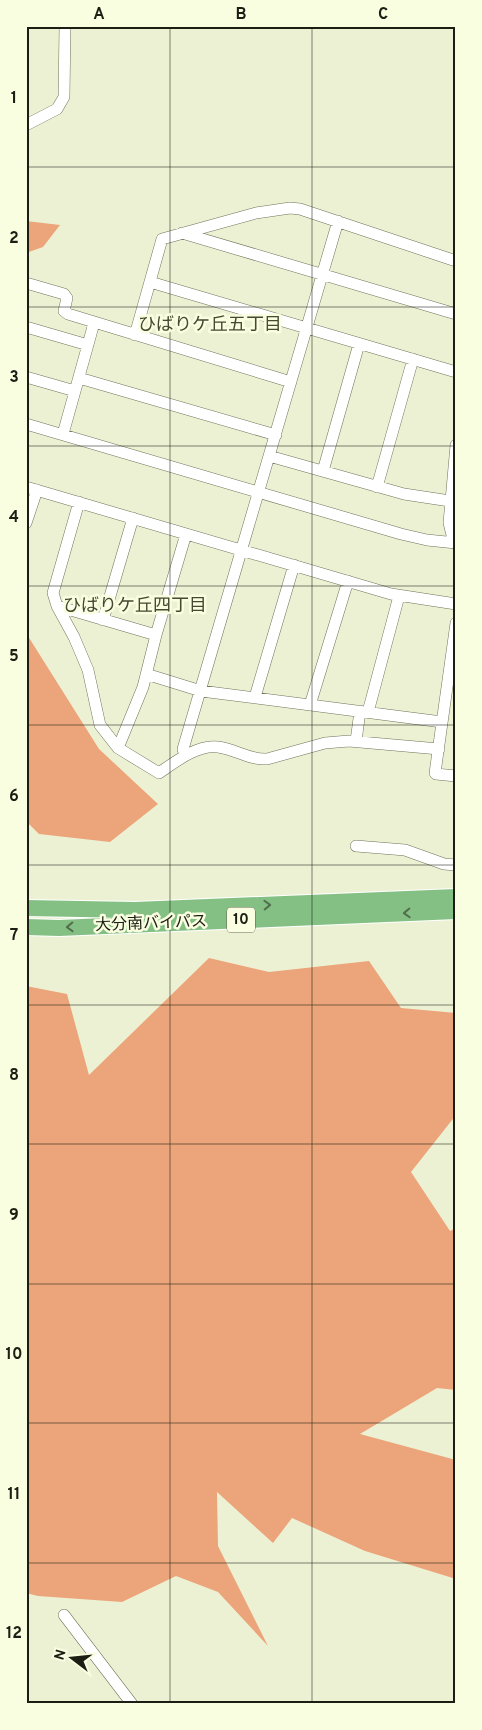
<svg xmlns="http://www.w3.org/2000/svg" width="482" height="1730" viewBox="0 0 482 1730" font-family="Overpass,'Noto Sans JP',sans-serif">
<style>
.forest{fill:#eca47a}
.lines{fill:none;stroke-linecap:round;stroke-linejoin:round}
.minor-casing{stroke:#70735a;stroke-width:12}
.highway-casing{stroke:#fff;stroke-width:18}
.minor{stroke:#fff;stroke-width:11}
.highway{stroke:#84c084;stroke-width:16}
.oneway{stroke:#506e4c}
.grid{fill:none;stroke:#1c1d13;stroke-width:1;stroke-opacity:0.55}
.labels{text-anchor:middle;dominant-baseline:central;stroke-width:5;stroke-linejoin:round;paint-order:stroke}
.shield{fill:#fafee1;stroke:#5f6051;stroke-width:1}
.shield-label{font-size:15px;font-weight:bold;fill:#1c1d13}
.street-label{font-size:16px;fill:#1c1d13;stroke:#fafee1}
.neighbourhood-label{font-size:18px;fill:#464831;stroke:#fafee1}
.neatline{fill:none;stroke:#1c1d13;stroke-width:2}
.grid-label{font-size:16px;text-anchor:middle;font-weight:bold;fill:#1c1d13}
</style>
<rect width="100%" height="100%" fill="#edf1d4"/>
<!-- forest -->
<path class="forest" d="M26 221 60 225 43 247 26 253Z
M26 633 99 749 158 804 110 842 39 834 26 821Z
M209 958 269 972 369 961 401 1008 456 1013V1115L411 1172 450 1231 456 1228V1390L437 1388 360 1434 456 1460V1579L365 1551 292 1518 273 1543 217 1492 218 1546 268 1646 218 1592 176 1576 122 1602 38 1596 26 1593V986L67 994 89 1075Z"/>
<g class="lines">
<defs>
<path id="minor" d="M26 125 57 109 64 97 65 26
M182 233 456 314
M150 282 456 372
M26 283 64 294 67 298 64 311 68 314 291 382
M26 327 88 345
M135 335 162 239 256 213 290 208 300 209 456 261
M26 377 75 391
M79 378 276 435
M26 424 401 534 427 540 456 543
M63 434 94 323
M269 456 404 494 450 501
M323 471 359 344
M26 487 391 594 456 604
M377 487 413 359
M79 502 53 593 57 606 156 635
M26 523 37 490
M454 543 449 523 456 445
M57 606 74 637 88 670 100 725 118 748 159 773C175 762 198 744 218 747 235 749 249 760 267 759L325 743 349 741 439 749
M103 620 133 518
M456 623 435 773 436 774 456 776
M146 674 201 691 442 722
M255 697 294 565
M310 705 348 581
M368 712 399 596
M356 741 360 711
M118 748 143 687 156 635 186 534
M185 755 183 749 338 221
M356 846 405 850 444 864 456 865
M64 1615 132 1704"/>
<path id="highway" d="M26 908 135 910 456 897
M26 927 59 928 456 911"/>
</defs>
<!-- minor casing -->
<use href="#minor" class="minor-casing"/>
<!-- highway casing -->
<use href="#highway" class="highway-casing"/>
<!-- minor -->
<use href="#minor" class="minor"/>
<!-- highway -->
<use href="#highway" class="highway"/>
</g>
<!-- one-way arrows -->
<defs><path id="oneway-chevron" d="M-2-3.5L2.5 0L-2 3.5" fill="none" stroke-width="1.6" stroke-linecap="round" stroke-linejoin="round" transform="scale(1.25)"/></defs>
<g class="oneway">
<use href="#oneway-chevron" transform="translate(267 905) rotate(-2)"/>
<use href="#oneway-chevron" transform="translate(407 913) rotate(178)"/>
<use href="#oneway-chevron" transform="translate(70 927) rotate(178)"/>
</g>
<!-- grid -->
<path class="grid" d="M170 26V1704M312 26V1704M26 167H456M26 307H456M26 446H456M26 586H456M26 725H456M26 865H456M26 1005H456M26 1144H456M26 1284H456M26 1423H456M26 1563H456"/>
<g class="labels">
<!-- shield labels -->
<rect class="shield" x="227" y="907.5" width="28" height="25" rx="4"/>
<g class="shield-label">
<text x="241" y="920">10</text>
</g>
<!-- street labels -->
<g class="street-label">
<text transform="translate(151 924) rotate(-2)">大分南バイパス</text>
</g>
<!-- neighbourhood labels -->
<g class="neighbourhood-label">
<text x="210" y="325">ひばりケ丘五丁目</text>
<text x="135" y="606">ひばりケ丘四丁目</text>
</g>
</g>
<!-- border -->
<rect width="482" height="1730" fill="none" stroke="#fafee1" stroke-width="55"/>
<!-- north arrow -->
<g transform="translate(72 1658) rotate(286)" stroke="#fafee1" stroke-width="4" paint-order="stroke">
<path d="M0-4L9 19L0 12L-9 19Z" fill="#1c1d13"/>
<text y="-8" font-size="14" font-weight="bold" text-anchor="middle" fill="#1c1d13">N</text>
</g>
<rect x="28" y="28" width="426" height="1674" class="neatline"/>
<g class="grid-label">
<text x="99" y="19">A</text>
<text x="241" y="19">B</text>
<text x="383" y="19">C</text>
<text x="14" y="103">1</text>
<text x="14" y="243">2</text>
<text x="14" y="382">3</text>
<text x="14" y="522">4</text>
<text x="14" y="661">5</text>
<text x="14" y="801">6</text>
<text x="14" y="940">7</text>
<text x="14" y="1080">8</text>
<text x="14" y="1220">9</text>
<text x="14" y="1359">10</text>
<text x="14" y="1499">11</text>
<text x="14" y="1638">12</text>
</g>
</svg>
